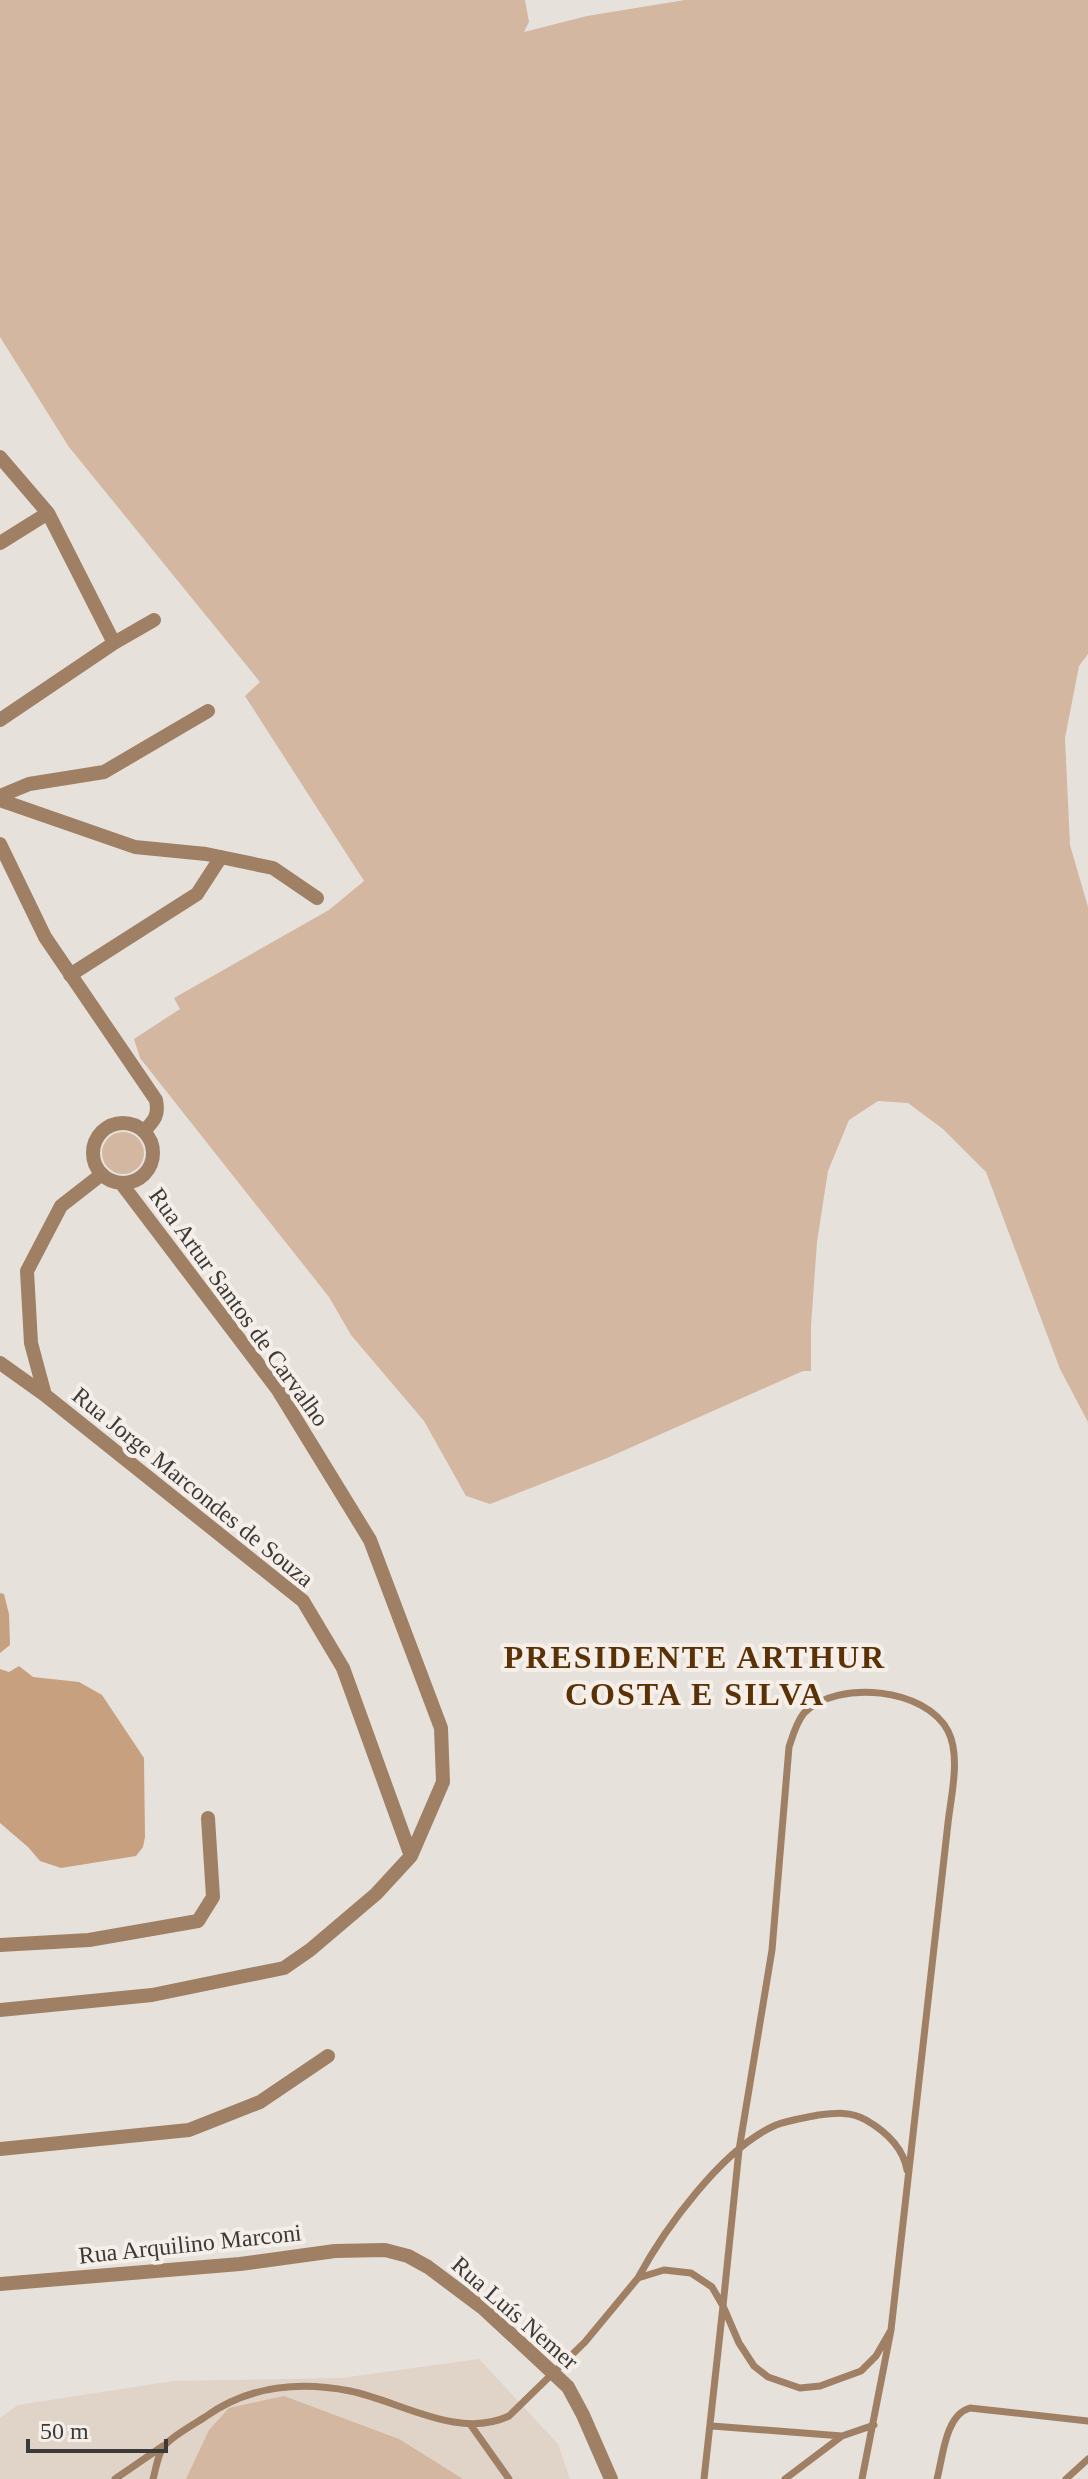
<svg xmlns="http://www.w3.org/2000/svg" width="1088" height="2479" viewBox="0 0 1088 2479" font-family="Georgia,serif">
<style>
.built{fill:#e0d3c8}
.green{fill:#d3b7a0}
.water{fill:#c7a07f}
.lines{fill:none;stroke-linecap:round;stroke-linejoin:round}
.service{stroke:#a08064;stroke-width:7}
.minor{stroke:#a08064;stroke-width:14}
.labels{text-anchor:middle;dominant-baseline:central;stroke-width:8;stroke-linejoin:round;paint-order:stroke}
.street-label{font-size:24px;fill:#3c3a38;stroke:#f5eee9}
.district-label{font-size:32px;font-weight:bold;letter-spacing:2px;fill:#5b3205;stroke:#f5eee9}
</style>
<rect width="100%" height="100%" fill="#e7e1dc"/>
<!-- built -->
<path class="built" d="M479 2359 558 2444 570 2479H0V2418L18 2405 173 2381 341 2378Z"/>
<!-- green -->
<path class="green" d="M0 0H525L529 22 524 32 587 16 685 0H1088V654L1079 666 1065 738 1070 845 1088 907V1422L1060 1369 986 1172 943 1129 908 1103 878 1101 849 1120 828 1171 817 1242 811 1326V1371H803L607 1458 490 1504 466 1496 424 1421 351 1335 329 1297 140 1058 134 1039 180 1009 174 998 329 910 364 881 245 696 260 682 69 447 0 337Z
M102 1153a21 21 0 1 1 42 0a21 21 0 1 1-42 0Z
M284 2396 399 2439 463 2479H186L209 2430 229 2408Z"/>
<!-- water -->
<path class="water" d="M0 1593 4 1594 9 1614 10 1645 0 1653Z
M19 1666 33 1677 79 1682 102 1695 144 1758 145 1837 143 1847 136 1856 61 1868 40 1861 28 1847 0 1823V1669L9 1672Z"/>
<g class="lines">
<!-- service -->
<path class="service" d="M638 2278C665 2228 723 2148 776 2125 789 2120 804 2118 818 2115 835 2113 851 2111 866 2120 885 2131 903 2147 907 2170
M470 2424 509 2479
M712 2426 842 2436
M115 2479 163 2446
M153 2479C156 2469 158 2452 165 2445 175 2434 193 2425 205 2417 248 2386 299 2381 350 2391 400 2401 458 2440 509 2416L585 2342 638 2278 664 2270 691 2273 712 2287 723 2306 704 2479
M785 2479 842 2436 874 2425
M862 2479 891 2330 948 1823C951 1796 961 1756 948 1731 926 1688 838 1679 804 1713 796 1723 793 1735 789 1747L772 1950 739 2150 723 2306 739 2343 754 2366 768 2377 800 2388 820 2386 861 2371 876 2356 891 2330
M937 2479C943 2457 945 2415 970 2408L1088 2421
M1066 2479 1088 2459"/>
<!-- minor -->
<path class="minor" d="M0 457 48 513 114 643
M0 543 48 513
M0 720 114 643 154 620
M0 796 29 784 104 772 208 711
M0 800 135 847 206 854 273 868 317 898
M0 844 45 937 156 1100C159 1115 155 1120 144 1131
M70 975 197 894 221 857
M93 1153a30 30 0 1 1 60 0a30 30 0 1 1-60 0Z
M0 1363 45 1395 303 1601 343 1668 411 1856
M45 1395 31 1343 27 1271 61 1206 102 1174
M0 1945 89 1940 198 1921 213 1897 208 1818
M0 2010 152 1995 284 1968 310 1950 376 1894 411 1856 443 1782 441 1728 370 1540 278 1390 121 1183
M0 2149 189 2130 260 2102 328 2056
M0 2284 240 2264 335 2251 385 2250 408 2256 428 2267 484 2309 568 2387 583 2415 611 2479"/>
</g>
<g class="labels">
<!-- street labels -->
<g class="street-label">
<text transform="translate(239 1307) rotate(54)">Rua Artur Santos de Carvalho</text>
<text transform="translate(193 1487) rotate(39)">Rua Jorge Marcondes de Souza</text>
<text transform="translate(190 2244) rotate(-6)">Rua Arquilino Marconi</text>
<text transform="translate(515 2313) rotate(41)">Rua Luís Nemer</text>
</g>
<!-- district labels -->
<g class="district-label">
<text x="695" y="1657">PRESIDENTE ARTHUR<tspan x="695" dy="37">COSTA E SILVA</tspan></text>
</g>
</g>
<!-- scale -->
<path d="M28 2439v12h138v-12" fill="none" stroke="#3c3a38" stroke-width="4"/>
<text x="40" y="2439" font-size="24" fill="#3c3a38" stroke="#f5eee9" stroke-width="6" paint-order="stroke">50 m</text>
</svg>
